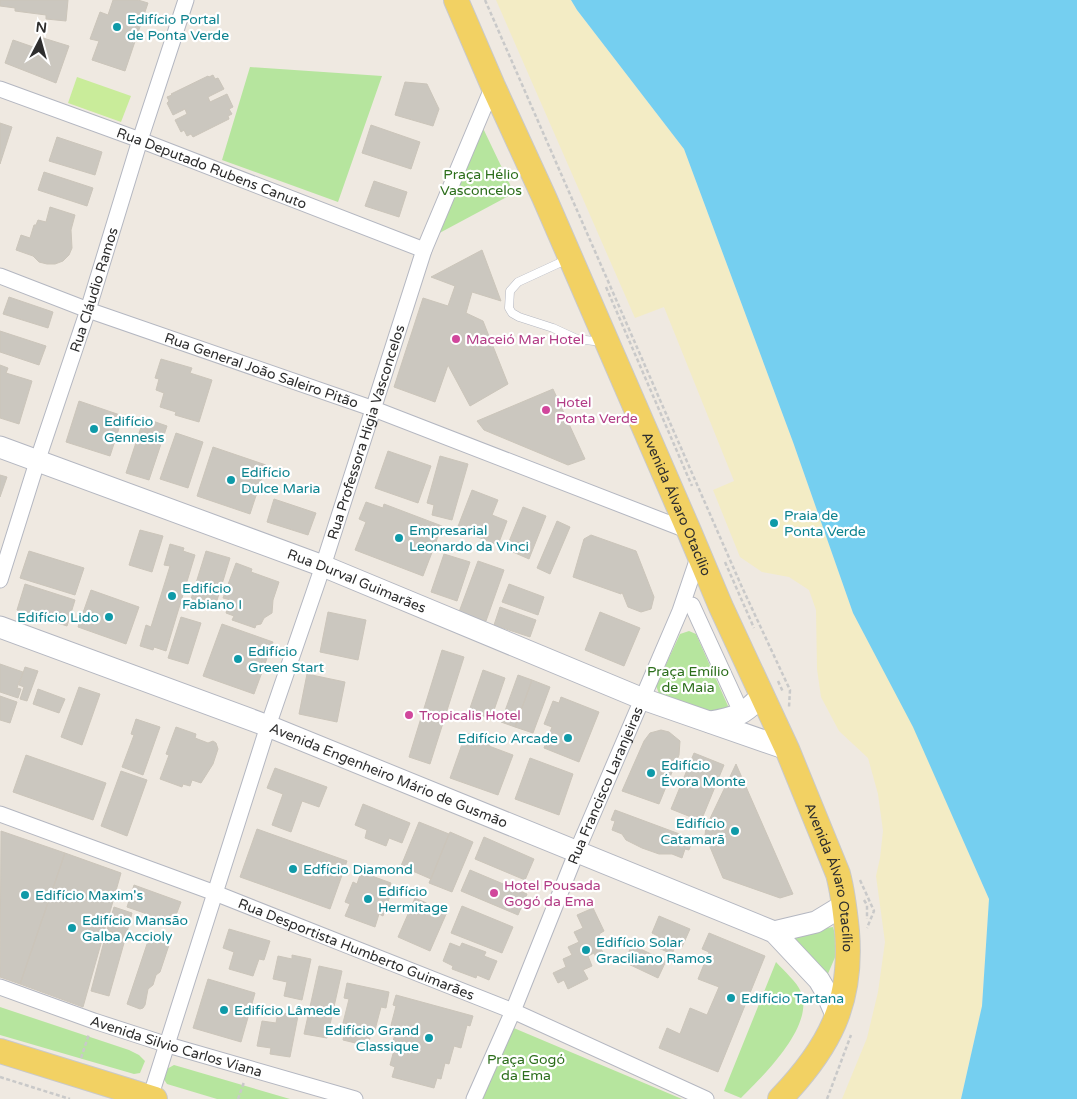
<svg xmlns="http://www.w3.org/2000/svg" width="1077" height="1099" viewBox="0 0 1077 1099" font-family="'Varela Round',sans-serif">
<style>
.green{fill:#b6e59e}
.sand{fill:#f3ecc5}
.pitch{fill:#c9ec9a}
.water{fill:#75cff0}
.building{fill:#cbc7bf;stroke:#cbc5ba}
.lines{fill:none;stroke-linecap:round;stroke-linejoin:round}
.lane-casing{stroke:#b4b7c1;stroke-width:9}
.street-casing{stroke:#b4b7c1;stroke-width:17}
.secondary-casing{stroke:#b4b7c1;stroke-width:23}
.primary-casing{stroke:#c9c9c9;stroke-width:26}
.path{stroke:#c9c9c9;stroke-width:2.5;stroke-dasharray:4 2.5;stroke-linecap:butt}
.lane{stroke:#fff;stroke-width:8}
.street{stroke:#fff;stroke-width:15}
.secondary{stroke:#fff;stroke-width:21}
.primary{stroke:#f2d163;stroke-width:24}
.culture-dot{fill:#0f9aa8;stroke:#fff;stroke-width:2}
.hotel-dot{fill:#d1479c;stroke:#fff;stroke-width:2}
.labels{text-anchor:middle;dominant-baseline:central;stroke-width:4.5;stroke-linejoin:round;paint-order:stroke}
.culture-label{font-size:14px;fill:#0d838f;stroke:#fff;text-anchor:start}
.street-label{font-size:14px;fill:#2e2e2e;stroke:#fff}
.park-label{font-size:14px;fill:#2c6e1b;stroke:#fff}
.hotel-label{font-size:14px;fill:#b23c85;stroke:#fff;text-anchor:start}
</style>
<rect width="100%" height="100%" fill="#efe9e1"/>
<!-- green -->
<path class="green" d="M250 67 382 76 338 202 222 160Z
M481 124 514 193 432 237Z
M689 631 696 634 728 706 726 714 719 719 660 696 656 686 680 634Z
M833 927 839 948 827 976 786 934Z
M776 962C784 971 797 982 801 992 815 1026 763 1076 741 1098L724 1091Z
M0 1007 129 1050 139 1055 145 1061 140 1073 134 1074 0 1035Z
M509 1026 682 1099H477Z
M174 1065 290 1099H217L167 1084 163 1078 165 1070Z"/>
<!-- sand -->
<path class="sand" d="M496 0H571L577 10 684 149 793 442 853 613 913 726 989 899 982 1006 961 1099H842L867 1038 878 992 885 942 876 876 880 858 883 831 878 794 868 758 839 731 821 697 817 669 816 610 809 590 789 577 762 572 740 557 713 490 734 481 664 307 635 318Z"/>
<!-- pitch -->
<path class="pitch" d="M77 77 131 96 121 122 68 103Z"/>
<!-- water -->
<path class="water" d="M571 0H1077V1099H961L982 1006 989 899 913 727 853 613 793 442 684 149 577 10Z"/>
<!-- building -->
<path class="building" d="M0 0H68L66 21 46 19V15L15 11V8L0 6Z
M113 0H138L148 3 125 71 92 60 99 41 90 39 100 12 108 15Z
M43 38 69 46 56 83 5 63 13 40 39 49Z
M213 75 215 79 218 78 224 89 208 97 210 102 227 94 233 107 229 109 232 114 228 116 229 119 193 137 191 134 187 136 184 130 181 132 175 120 187 114 185 109 173 115 167 103 169 101 167 97 172 95 171 94 208 76 209 77Z
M405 82 427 84 439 109 433 126 395 115Z
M0 123 12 127 0 164Z
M371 125 420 142 411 169 362 153Z
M57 137 102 152 95 175 49 161Z
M44 172 93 188 87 206 38 190Z
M374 181 407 192 399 217 365 206Z
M50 207 75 215 71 230 72 248 69 255 63 261 55 264H47L39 262 33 256 16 250 21 235 30 238 34 225H36L38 220 46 222Z
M482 250 501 301 472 292 466 313 483 321 508 384 470 406 448 365 435 402 394 387 423 298 448 306 455 286 431 277Z
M9 297 53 312 48 328 3 314Z
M0 331 46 346 39 365 0 352Z
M161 359 192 368 190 373 212 380 199 422 175 415 176 412 160 407 164 393 156 390 159 379 155 378Z
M0 365 8 368 6 373 32 381 19 424 0 418Z
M553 389 585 459 568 465 484 430 477 421Z
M79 401 123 416 110 456 66 442Z
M144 418 167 426 149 480 126 473Z
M176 433 203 442 188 488 160 479Z
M213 447 266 465 250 514 197 496Z
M388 451 431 466 418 503 375 488Z
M440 456 468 464 452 520 432 515 434 505 427 503Z
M0 475 7 477 0 497Z
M472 490 498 500 492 515 507 521 498 545 457 529Z
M274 499 316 513 308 535 267 522Z
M366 502 383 508 384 504 442 526 423 576 355 550 366 522 359 519Z
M523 507 546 516 529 559 506 549Z
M557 521 570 527 550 574 537 568Z
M140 530 163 536 152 572 129 565Z
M591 535 636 551 654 597 651 609 641 612 628 607 622 592 621 594 573 577 584 539Z
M170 544 184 548 183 551 195 555 166 651 154 647 153 650 140 646 146 625 151 627 170 566 164 565Z
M29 551 84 568 75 595 20 578Z
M206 551 230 558 215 607 191 599Z
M444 554 470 562 457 601 431 592Z
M478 561 504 570 486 621 459 612Z
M236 563 252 569 251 572 279 582 273 600 272 613 264 618 261 624 256 625 255 628 232 620 234 616 226 613 231 600 223 598Z
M25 584 75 600 67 626 17 610Z
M509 584 544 597 538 615 502 602Z
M91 590 139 607 126 644 78 627Z
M500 607 536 620 530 637 494 625Z
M328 612 366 620 358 660 320 652Z
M600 612 640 628 624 666 585 650Z
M181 617 201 623 188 664 168 658Z
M222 624 273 642 254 694 203 676Z
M442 650 464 657 430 764 409 757Z
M0 664 23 672 17 688 21 689 18 698 0 692Z
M25 667 38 671 27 701 20 699 24 687 19 685Z
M483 670 505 678 491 719 469 711Z
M307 674 345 682 337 722 299 714Z
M518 675 532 680 515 727 501 722Z
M532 680 550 687 533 733 515 727Z
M79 687 100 694 82 745 61 737Z
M38 689 65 699 59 713 33 704Z
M0 696 17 702 10 723 0 720Z
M561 697 599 712 579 762 544 748 552 727 544 724 553 701 559 703Z
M136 719 160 727 143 775 122 767 134 735 131 734Z
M176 727 196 734 195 738 208 743 213 741 216 743 218 749 213 764 201 783 192 780 190 786 183 784 182 787 160 779 169 755 166 754Z
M661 730 669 732 680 741 679 755 659 804 622 791 644 741 650 733Z
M466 733 491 742 489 746 513 755 498 795 450 778Z
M694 753 724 765 701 821 671 809Z
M26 755 106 783 93 820 13 792Z
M530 758 573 774 559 815 515 799Z
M736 764 793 894 780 898 723 878 705 835 706 827Z
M275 768 327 787 319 807 302 801 291 832 272 825 283 794 267 788Z
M121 771 147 780 127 836 101 826Z
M363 804 410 823 402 843 389 838 386 846 365 838 367 830 355 825Z
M615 810 693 839 689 850 685 849 682 858 672 854H659L642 848 626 840 622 834 612 830 615 821 611 820Z
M419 822 449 834 431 879 401 866Z
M257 829 347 861 330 909 240 877Z
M1 831 65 853 20 984 0 977Z
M450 832 473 842 452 892 429 883Z
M484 837 534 859 525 880 475 859Z
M65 853 121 873 83 1007 20 984Z
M470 870 527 894 518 915 461 891Z
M361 872 391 883 387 895 390 896 383 916 379 914 375 927 345 916 350 904 345 902 353 882 357 884Z
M134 885 181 902 173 923 127 907Z
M415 898 447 912 430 951 398 937Z
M462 906 513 927 502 953 451 933Z
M114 907 132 913 126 936 107 930Z
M593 908 604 931 599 934 601 940 598 942 604 955 597 959 594 953 588 956 592 966 583 970 588 979 568 989 564 980 558 983 553 973 566 967 563 959 572 955 568 947 579 942 574 932 583 928 577 915Z
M659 916 690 929 682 947 676 944 672 954 654 946 658 936 652 933Z
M229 929 270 941 264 960 259 959 253 976 229 969 234 952 223 948Z
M107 930 126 936 109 996 91 991Z
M151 932 171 939 160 972 156 975 153 985 148 989 145 1005 143 1008 140 1009 127 1004Z
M709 933 765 956 718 1072 659 1048 667 1028 680 1034 690 1008 707 1015 719 987 698 979 709 952 702 949Z
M450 943 460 947 462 943 486 952 484 956 497 961 489 980 477 975 476 978 452 969 453 966 443 961Z
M632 945 666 961 658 978 624 962Z
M292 955 311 959 302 1000 284 996 287 982 273 979 278 956 292 959Z
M319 966 342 971 327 1038 304 1034Z
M208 979 255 993 241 1042 193 1028Z
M347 983 389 992 386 1008 381 1007 375 1030 372 1029 368 1046 343 1040 346 1024 343 1023 349 999 344 998Z
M396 995 473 1016 470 1026 467 1025 461 1048 454 1046 449 1064 445 1063 441 1079 437 1078 434 1088 392 1077 395 1067 390 1065 394 1050 391 1049 396 1030 390 1029 396 1006 393 1005Z
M278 1012 298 1016 290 1057 270 1054 271 1048 257 1046 262 1021 276 1023Z"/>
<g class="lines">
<defs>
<path id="lane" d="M568 259 518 282 510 291 509 308 512 313 519 317 553 328 577 339 602 342"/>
<g id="street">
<path id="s1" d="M0 89 140 140 424 250"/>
<path id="s2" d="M0 276 88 310 374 409 689 531"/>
<path id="s3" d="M0 580 38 459 88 310 140 140 186 0"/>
<path d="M692 605 742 714"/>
<path id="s4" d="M0 814 215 893 513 1011 706 1099"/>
<path id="s5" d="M0 987 94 1021 168 1045 355 1099"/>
<path id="s6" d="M150 1098 268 726 323 566 424 250 493 86"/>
<path id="s7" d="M474 1099 513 1011 577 851 680 611 699 555"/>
</g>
<g id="secondary">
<path id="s8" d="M0 447 323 566 643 699 787 749"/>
<path id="s9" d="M0 627 268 726 774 932 819 980 826 992 837 1017"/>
<path d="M710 722C735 718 745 714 762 695"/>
<path d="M774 932 816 922 844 905"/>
</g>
<g id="primary">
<path id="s10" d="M456 0 493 86 544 197 689 531 721 607 787 749 838 874C843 893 845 911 847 931 853 1003 829 1048 780 1099"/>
<path d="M0 1051 155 1099"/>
</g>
</defs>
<!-- lane casing -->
<use href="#lane" class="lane-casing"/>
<!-- street casing -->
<use href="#street" class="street-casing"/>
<!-- secondary casing -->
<use href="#secondary" class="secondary-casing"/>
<!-- primary casing -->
<use href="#primary" class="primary-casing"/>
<!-- path -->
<path class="path" d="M485 0 741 585 790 690 789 707
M606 287 692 486
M725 562 754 628
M778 681 783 692
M860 880 874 911 867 928
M864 900 867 905V919
M81 1058 89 1034
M0 1077 70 1099
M238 1099 244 1082
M827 1099 851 1035"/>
<!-- lane -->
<use href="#lane" class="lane"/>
<!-- street -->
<use href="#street" class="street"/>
<!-- secondary -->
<use href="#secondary" class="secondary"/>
<!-- primary -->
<use href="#primary" class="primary"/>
</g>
<!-- markers -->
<g class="culture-dot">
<circle cx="117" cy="27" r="5"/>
<circle cx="94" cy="429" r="5"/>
<circle cx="231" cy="480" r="5"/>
<circle cx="774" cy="523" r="5"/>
<circle cx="399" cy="538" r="5"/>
<circle cx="172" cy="596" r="5"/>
<circle cx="109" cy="617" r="5"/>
<circle cx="238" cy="659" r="5"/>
<circle cx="568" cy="738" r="5"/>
<circle cx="651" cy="773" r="5"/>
<circle cx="735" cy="831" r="5"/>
<circle cx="293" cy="869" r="5"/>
<circle cx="25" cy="895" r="5"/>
<circle cx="368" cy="899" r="5"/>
<circle cx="72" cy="928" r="5"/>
<circle cx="586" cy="950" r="5"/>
<circle cx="731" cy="998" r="5"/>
<circle cx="224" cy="1010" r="5"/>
<circle cx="429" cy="1038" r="5"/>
</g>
<g class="hotel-dot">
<circle cx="456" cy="339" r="5"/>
<circle cx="546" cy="410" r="5"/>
<circle cx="409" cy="715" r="5"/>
<circle cx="494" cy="893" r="5"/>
</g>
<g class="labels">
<!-- culture labels -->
<g class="culture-label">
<text x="127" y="19">Edifício Portal<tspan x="127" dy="16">de Ponta Verde</tspan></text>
<text x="104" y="421">Edifício<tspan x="104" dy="16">Gennesis</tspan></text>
<text x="241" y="472">Edifício<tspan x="241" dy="16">Dulce Maria</tspan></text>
<text x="784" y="515">Praia de<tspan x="784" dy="16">Ponta Verde</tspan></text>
<text x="409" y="530">Empresarial<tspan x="409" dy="16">Leonardo da Vinci</tspan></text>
<text x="182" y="588">Edifício<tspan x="182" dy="16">Fabiano I</tspan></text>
<text x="99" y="617" text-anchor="end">Edifício Lido</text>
<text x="248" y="651">Edifício<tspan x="248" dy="16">Green Start</tspan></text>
<text x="558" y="738" text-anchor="end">Edifício Arcade</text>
<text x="661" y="765">Edifício<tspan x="661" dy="16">Évora Monte</tspan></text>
<text x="725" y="823" text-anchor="end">Edifício<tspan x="725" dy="16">Catamarã</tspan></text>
<text x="303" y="869">Edfício Diamond</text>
<text x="378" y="891">Edifício<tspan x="378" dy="16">Hermitage</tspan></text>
<text x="35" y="895">Edifício Maxim's</text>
<text x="82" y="920">Edifício Mansão<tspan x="82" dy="16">Galba Accioly</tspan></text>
<text x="596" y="942">Edifício Solar<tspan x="596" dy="16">Graciliano Ramos</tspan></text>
<text x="741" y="998">Edifício Tartana</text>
<text x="234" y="1010">Edifício Lâmede</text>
<text x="419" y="1030" text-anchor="end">Edifício Grand<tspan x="419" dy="16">Classique</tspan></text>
</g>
<!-- street labels -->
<g class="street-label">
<text stroke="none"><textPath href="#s1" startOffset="226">Rua Deputado Rubens Canuto</textPath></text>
<text stroke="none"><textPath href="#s3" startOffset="305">Rua Cláudio Ramos</textPath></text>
<text stroke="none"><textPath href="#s2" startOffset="278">Rua General João Saleiro Pitão</textPath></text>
<text stroke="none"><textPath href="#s6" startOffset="700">Rua Professora Higia Vasconcelos</textPath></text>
<text stroke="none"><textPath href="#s10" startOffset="550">Avenida Álvaro Otacílio</textPath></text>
<text stroke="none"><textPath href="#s8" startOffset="381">Rua Durval Guimarães</textPath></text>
<text stroke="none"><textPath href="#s9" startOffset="416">Avenida Engenheiro Mário de Gusmão</textPath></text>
<text stroke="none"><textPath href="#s7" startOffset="340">Rua Francisco Laranjeiras</textPath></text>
<text stroke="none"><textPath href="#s10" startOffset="955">Avenida Álvaro Otacílio</textPath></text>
<text stroke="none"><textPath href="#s4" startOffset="381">Rua Desportista Humberto Guimarães</textPath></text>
<text stroke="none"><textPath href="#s5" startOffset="186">Avenida Silvio Carlos Viana</textPath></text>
</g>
<!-- park labels -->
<g class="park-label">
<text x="481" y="174">Praça Hélio<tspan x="481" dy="16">Vasconcelos</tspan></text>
<text x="688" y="671">Praça Emílio<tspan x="688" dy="16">de Maia</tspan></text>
<text x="526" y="1059">Praça Gogó<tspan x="526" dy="16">da Ema</tspan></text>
</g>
<!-- hotel labels -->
<g class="hotel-label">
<text x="466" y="339">Maceió Mar Hotel</text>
<text x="556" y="402">Hotel<tspan x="556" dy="16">Ponta Verde</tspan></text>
<text x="419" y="715">Tropicalis Hotel</text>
<text x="504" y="885">Hotel Pousada<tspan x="504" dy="16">Gogó da Ema</tspan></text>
</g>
</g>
<!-- north arrow -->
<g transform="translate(40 40) rotate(6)" stroke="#ffffff" stroke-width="4" paint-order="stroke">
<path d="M0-4L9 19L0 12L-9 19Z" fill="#2e2e2e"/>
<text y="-8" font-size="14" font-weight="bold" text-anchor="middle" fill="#2e2e2e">N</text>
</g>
</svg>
